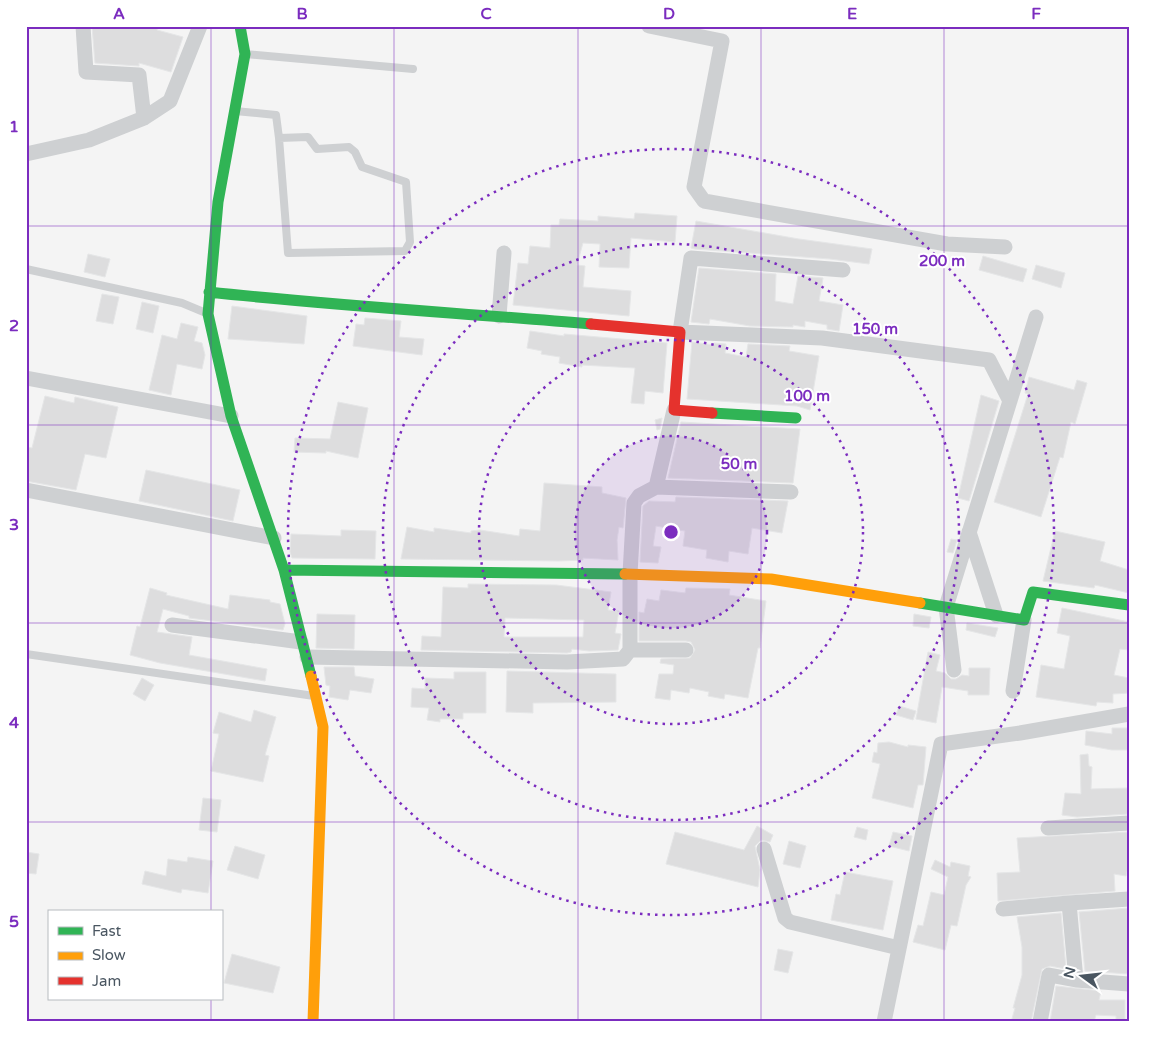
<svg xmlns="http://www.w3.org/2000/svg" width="1155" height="1048" viewBox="0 0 1155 1048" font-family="'Varela Round',sans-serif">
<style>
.building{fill:#ddddde;stroke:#e5e6e7;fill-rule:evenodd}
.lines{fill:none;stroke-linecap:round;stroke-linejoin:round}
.lane{stroke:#ced0d2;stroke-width:8}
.street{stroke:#ced0d2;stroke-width:15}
.fast{stroke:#30b455;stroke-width:11}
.slow{stroke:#ff9f0a;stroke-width:11}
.jam{stroke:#e5322d;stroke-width:11}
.grid{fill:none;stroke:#7b2cbf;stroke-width:1;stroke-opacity:0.55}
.ring{fill:none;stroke:#7b2cbf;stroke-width:2.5;stroke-dasharray:2.5 5}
.centre{fill:#7b2cbf;stroke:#fff;stroke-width:2.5}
.ring-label{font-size:15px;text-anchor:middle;font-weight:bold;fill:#7b2cbf;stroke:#fff;stroke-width:4;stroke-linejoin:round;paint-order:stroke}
.neatline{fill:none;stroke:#7b2cbf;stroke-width:2}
.grid-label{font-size:16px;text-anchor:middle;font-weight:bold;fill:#7b2cbf}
</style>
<rect width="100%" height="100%" fill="#f4f4f4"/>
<!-- building -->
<path class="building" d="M92 26 141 28 142 26H158L157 30 183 37 171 72 139 63V66L95 63Z
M635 213 677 216 675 242 631 238 629 268 599 267 600 244 583 243 577 265 585 266 583 287 631 291 629 316 513 305 518 263 528 264 530 246 550 248 551 225H559L560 219 598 221V216L634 219Z
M696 221 799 239 872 249 869 264 830 259 695 249 691 248Z
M88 254 110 259 105 277 84 272Z
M983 256 1027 269 1023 282 979 270Z
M1036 265 1065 273 1061 288 1032 279Z
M699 268 776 274 775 301 793 304 798 276 823 278 819 301 843 305 839 331 827 329V325L805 321V327L793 325V327L750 326 710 319 709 324 691 322Z
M102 294 119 297 113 324 96 321Z
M142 302 159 306 153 333 136 329Z
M232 306 307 316 304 344 228 339Z
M365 318 401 321 399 337 424 339 422 355 353 346 356 324 364 325Z
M181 323 198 327 194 341 202 343 205 355 202 369 177 364 171 395 149 390 162 335 177 339Z
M530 331 564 336V334L667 343 663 393 645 391 644 404 631 403 635 368 582 365V367L559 363 560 357 541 354 542 351 527 348Z
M692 342 714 345V343L726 344 725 353 746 357 748 344 790 346 789 351 819 356 810 410 797 406 687 399Z
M1029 377 1074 390 1077 380 1087 383 1075 424 1071 422 1063 458 1060 457 1041 517 994 502 1028 394 1025 393Z
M981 395 999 401 969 501 958 498Z
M45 396 74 403 75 397 118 407 106 458 85 454 76 490 26 481V447L32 448Z
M338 402 368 408 358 458 326 451V453L294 452 295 438 330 439Z
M662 418 660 429 657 430 655 420Z
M681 422 800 429 793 483 668 478Z
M146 470 240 490 233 521 139 501Z
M544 483 602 487V493L626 498 623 528 619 527 617 540 618 560 583 558V560L558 561 401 559 407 527 434 532V528L471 533V531L480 530 519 536 520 529 540 531Z
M676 497 788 501 782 533 752 528 748 554 729 551 728 562 706 558 707 550 683 546 685 531 656 526 653 546 661 547 658 563 640 562 643 506 649 501 675 502Z
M341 530 376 531 375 559 292 558 290 552 291 534 341 536Z
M1055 531 1105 542 1100 561 1129 570V593L1095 585 1094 588 1043 581Z
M951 539 957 540 953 553 947 552Z
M468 584 556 585 611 592 608 610 619 611 615 633 621 634 618 650 589 651 572 649 571 652 567 653 421 650 422 636 441 637 443 587 468 588ZM505 618 584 620 583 637H504Z
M150 588 167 593 166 595 228 609 230 595 270 600V602L280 604 285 624 283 630 189 618V616L163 609 157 632 192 637 189 655 267 669 265 681 160 663 130 655 137 626 140 627Z
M686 588 730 589 729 595 766 601 760 648H758L748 698 725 694 724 699 708 696 709 692 690 688 689 693 671 690 670 700 655 698 659 674H673L674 665 660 663 661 659 690 658 695 650 691 642 686 641H639V612L644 613 647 599 659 601 661 590 685 593Z
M1062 608 1129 622V650L1120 649 1114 675 1129 678V693L1113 694V703L1097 702 1096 706 1036 697 1041 665 1064 669 1070 636 1057 633Z
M317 614 355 615 354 649 316 648Z
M914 614 931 617 929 628 913 626Z
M967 623 998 628 995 637 966 630Z
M928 652 940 655 936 671 945 673 951 679H956L962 675 969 676V668H990L989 695H968V691L942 687 936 723 916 719Z
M324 667H354L355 676 374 679 371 693 350 690 348 700 329 697 330 686 326 685Z
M507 671 616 674V702L533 703V713L506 712Z
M454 672H486V713H463V719H440V722L427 720 429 708 411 707 412 688 425 689V678L454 679Z
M142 678 154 685 145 701 133 694Z
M899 706 916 711 913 720 896 715Z
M254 710 276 717 265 755 269 756 263 782 211 771 219 734 213 733 219 712 251 722Z
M1112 728H1128V750H1112L1085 745 1086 731 1112 734Z
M889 742 908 747V745L926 747 923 785H918L913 808 872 798 880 764 872 762 874 752 877 753 878 743Z
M1088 754 1089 766 1092 767 1091 789 1129 788V814L1077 817 1062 815 1065 793 1081 794 1080 755Z
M203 798 221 800 217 832 199 830Z
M757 826 773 835 770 842 761 840 755 846 760 870 758 887 666 864 675 832 744 850Z
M857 827 868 830 866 840 854 837Z
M893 832 912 836 909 851 889 846Z
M1129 832V862L1126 876 1114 874 1115 891 998 901 997 873 1020 872 1017 838Z
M789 841 806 846 800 868 783 864Z
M235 846 265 855 258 879 227 870Z
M26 852 39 854 36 874 26 873Z
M188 857 213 861 208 893 182 889 181 893 142 884 145 871 166 876 168 859 187 862Z
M935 860 950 867 951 862 970 866 968 876 971 877 966 885 957 926 951 925 945 950 913 942 918 925 923 926 931 892 944 895 948 877 931 869Z
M845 872 893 881 883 930 831 920 836 894 840 895Z
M1129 908V974L1085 971 1079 912Z
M1061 913 1066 969 1050 966 1042 969 1031 1022H1011L1015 1008H1013L1022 975V947L1017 917Z
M778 949 793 952 788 973 774 970Z
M232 954 280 967 273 993 224 983Z
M1056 986 1101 991 1099 1000H1125V1022H1116V1016L1096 1015 1094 1022H1050Z"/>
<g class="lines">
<!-- lane -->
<path class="lane" d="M245 54 413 69
M235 111 276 115 279 138 308 137 317 149 349 147 355 152 362 167 406 182 410 242 405 251 288 253 279 138
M26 269 182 303 206 313
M26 654 314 696"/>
<!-- street -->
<path class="street" d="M83 26 86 72 139 75 144 118
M649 26 722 41 694 187 704 201 947 244 1005 247
M26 154 89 140 144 118 170 101 200 26
M843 270 691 258 680 332 822 338 989 360 1010 401
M499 316 504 253
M26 378 231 416
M656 487 674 410
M26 490 274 538
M969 532 996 615
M172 625 301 642
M630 650H686
M307 657 567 662 623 659 630 650V574L634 503 639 496 656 487 791 492
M954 670 946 607 1036 317
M1013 691 1024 620
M1048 828 1129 823
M764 849 785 918 790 922 899 948
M1003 909 1069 903
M1076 980 1069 903 1129 899
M884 1022 941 744 1020 733 1129 714
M1040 1022 1049 975 1076 980 1129 984"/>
<!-- fast -->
<path class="fast" d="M240 26 245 54 218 202 208 314 231 416 284 570 311 676
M209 292C336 306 463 313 591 324
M712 413 796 418
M284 570 625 574
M920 603 1024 620 1033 592 1129 605"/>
<!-- slow -->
<path class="slow" d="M625 574 771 579 920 603
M311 676 323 727 313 1022"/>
<!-- jam -->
<path class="jam" d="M591 324 680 332 674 410 712 413"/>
</g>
<!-- grid -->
<path class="grid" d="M211 26V912M394 26V1022M578 26V1022M761 26V1022M944 26V1022M26 226H1129M26 425H1129M26 623H1129M26 822H1129M211 999V1022"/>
<!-- distance rings -->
<circle cx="671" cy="532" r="96" fill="#7b2cbf" fill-opacity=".12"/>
<g class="ring">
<circle cx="671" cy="532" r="96"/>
<circle cx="671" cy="532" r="192"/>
<circle cx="671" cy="532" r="288"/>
<circle cx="671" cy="532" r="383"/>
</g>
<circle cx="671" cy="532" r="8" class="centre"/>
<g class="ring-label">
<text x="942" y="266">200 m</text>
<text x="875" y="334">150 m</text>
<text x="807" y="401">100 m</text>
<text x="739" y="469">50 m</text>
</g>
<!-- border -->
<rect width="1155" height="1048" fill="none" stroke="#ffffff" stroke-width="55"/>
<!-- legend -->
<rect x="48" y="910" width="175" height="90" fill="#ffffff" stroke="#b7bbc0"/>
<rect x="58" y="927" width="25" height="8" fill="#30b455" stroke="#b7bbc0"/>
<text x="92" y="936" font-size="15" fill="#4a5661">Fast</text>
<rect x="58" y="952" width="25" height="8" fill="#ff9f0a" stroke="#b7bbc0"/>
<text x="92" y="960" font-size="15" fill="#4a5661">Slow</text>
<rect x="58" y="977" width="25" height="8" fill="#e5322d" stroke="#b7bbc0"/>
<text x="92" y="986" font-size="15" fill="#4a5661">Jam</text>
<!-- north arrow -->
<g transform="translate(1082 976) rotate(285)" stroke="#ffffff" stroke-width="4" paint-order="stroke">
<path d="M0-4L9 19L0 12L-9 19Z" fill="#4a5661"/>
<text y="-8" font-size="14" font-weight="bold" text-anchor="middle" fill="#4a5661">N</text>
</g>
<rect x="28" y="28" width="1100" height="992" class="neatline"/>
<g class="grid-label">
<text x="119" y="19">A</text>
<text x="302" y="19">B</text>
<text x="486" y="19">C</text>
<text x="669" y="19">D</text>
<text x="852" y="19">E</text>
<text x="1036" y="19">F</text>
<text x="14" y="132">1</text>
<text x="14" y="331">2</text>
<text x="14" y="530">3</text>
<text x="14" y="728">4</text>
<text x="14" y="927">5</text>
</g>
</svg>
